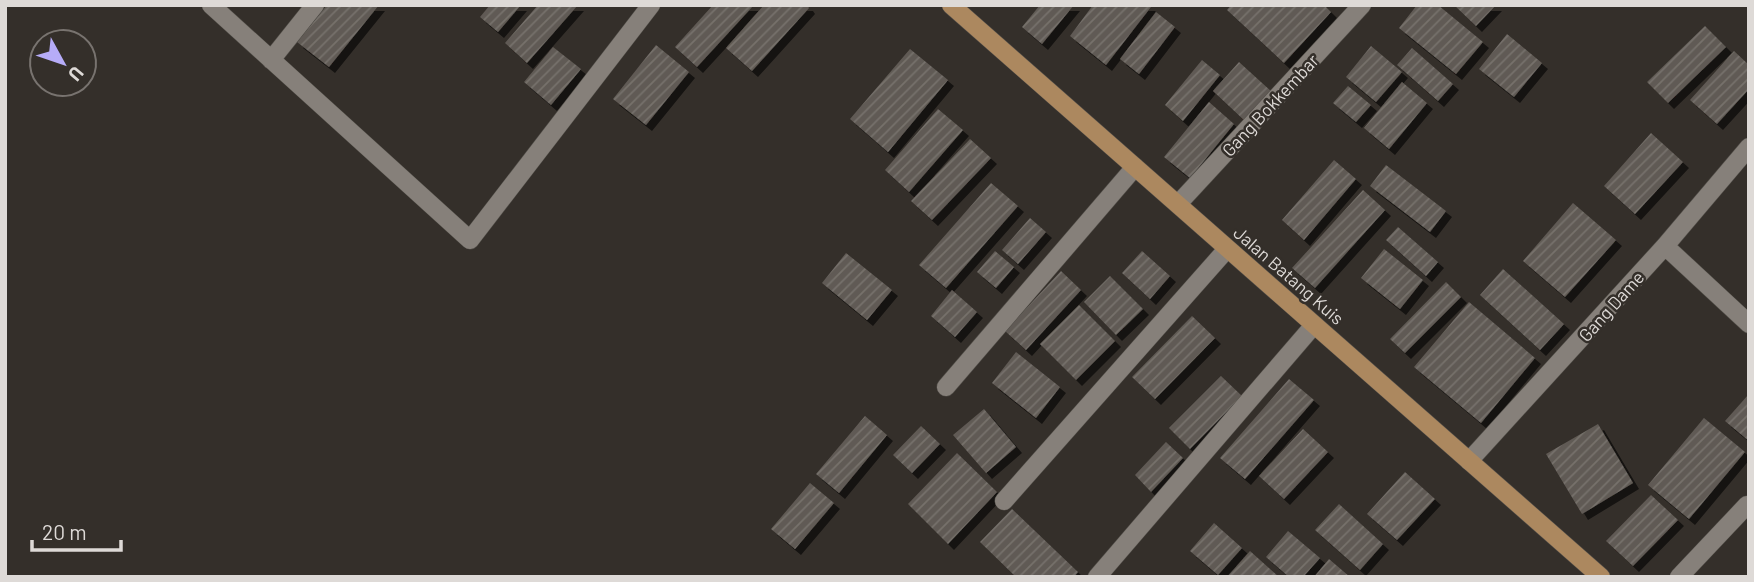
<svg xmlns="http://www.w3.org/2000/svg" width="1754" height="582" viewBox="0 0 1754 582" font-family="Barlow,sans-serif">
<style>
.building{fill:url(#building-hatch);filter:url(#shadow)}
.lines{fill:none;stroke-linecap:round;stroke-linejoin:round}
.minor-casing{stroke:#524e49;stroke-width:19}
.major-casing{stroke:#524e49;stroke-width:19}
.minor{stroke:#86807a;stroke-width:18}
.major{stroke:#ac885f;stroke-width:18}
.labels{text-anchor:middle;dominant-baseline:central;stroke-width:5;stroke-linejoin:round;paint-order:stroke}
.street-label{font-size:18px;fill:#dedad7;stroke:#342f2a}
</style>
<defs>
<pattern id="building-hatch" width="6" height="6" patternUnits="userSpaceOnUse" patternTransform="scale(1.75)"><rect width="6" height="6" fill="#605a54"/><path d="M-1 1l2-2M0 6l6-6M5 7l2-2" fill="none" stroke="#76716c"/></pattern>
<filter id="shadow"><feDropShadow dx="6" dy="6" stdDeviation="0" flood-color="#0009"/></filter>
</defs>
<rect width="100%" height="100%" fill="#342f2a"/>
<!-- building -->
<path class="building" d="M327 5H379L329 67 297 42Z
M490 5H521L498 32 480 17Z
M538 5H578L527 63 505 43Z
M713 5H754L697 67 675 47Z
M764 5H807L809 8 752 71 726 48Z
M1040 5H1074L1042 44 1022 27Z
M1093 5H1149L1151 7 1106 65 1070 36Z
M1231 5H1324L1331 12 1284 63 1227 10Z
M1417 5H1438L1483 42 1456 74 1399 28Z
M1454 5H1496L1476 26Z
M1156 12 1175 27 1139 74 1120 59Z
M1705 26 1726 47 1668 103 1647 82Z
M1507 34 1542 63 1514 97 1479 69Z
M656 45 689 72 646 125 613 99Z
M1371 46 1402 72 1376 102 1346 77Z
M553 47 581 69 551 105 524 82Z
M1412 48 1453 84 1438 101 1397 65Z
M910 49 948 80 888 152 850 119Z
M1734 51 1749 65V89L1717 124 1690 100Z
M1202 60 1220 75 1183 121 1165 105Z
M1239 62 1273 93 1246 122 1213 91Z
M1402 82 1427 103 1389 149 1364 128Z
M1348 86 1371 105 1356 122 1333 103Z
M1209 102 1234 124 1190 178 1164 157Z
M938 109 963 130 909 192 885 170Z
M1651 133 1683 162 1635 214 1604 186Z
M970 139 991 158 932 220 911 201Z
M1334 160 1356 179 1304 240 1282 220Z
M1386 165 1446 211 1430 232 1370 186Z
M991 183 1018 206 946 288 919 265Z
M1363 190 1385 210 1315 288 1292 268Z
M1573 203 1616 240 1565 297 1523 261Z
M1030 218 1046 232 1018 264 1002 250Z
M1398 227 1438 262 1426 276 1386 240Z
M1384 249 1423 280 1400 309 1361 278Z
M995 251 1014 267 996 288 977 272Z
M1142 251 1170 276 1150 299 1122 273Z
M846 253 892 290 867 320 822 283Z
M1503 269 1564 324 1540 350 1480 295Z
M1061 271 1081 290 1026 350 1005 331Z
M1110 276 1143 309 1116 335 1084 302Z
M1446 282 1461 297 1405 353 1390 339Z
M952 290 977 312 955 337 931 316Z
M1469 302 1535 358 1481 423 1414 367Z
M1079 305 1115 341 1076 380 1040 344Z
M1192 316 1215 338 1155 399 1132 377Z
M1016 352 1060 387 1036 418 992 383Z
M1221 376 1242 396 1190 449 1169 428Z
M1289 379 1314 400 1245 479 1220 458Z
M1749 394V441L1725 421Z
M984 409 1016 447 986 473 953 435Z
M865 416 887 435 839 493 816 474Z
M1704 418 1745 452 1689 519 1648 485Z
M1598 424 1633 483 1582 514 1546 454Z
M921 426 940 444 912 473 893 455Z
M1303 429 1328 452 1284 499 1259 476Z
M1166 442 1183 458 1151 492 1135 475Z
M957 453 997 492 948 544 908 504Z
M1405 472 1435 499 1397 540 1367 514Z
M810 483 834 503 795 549 771 529Z
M1651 495 1678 520 1633 566 1606 541Z
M1339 504 1383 544 1360 570 1315 530Z
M1012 509 1078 572 1074 577H1016L980 542Z
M1214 523 1242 548 1218 575 1190 551Z
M1288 531 1320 558 1303 577H1289L1266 557Z
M1250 551 1279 577H1227Z
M1329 559 1350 577H1314Z"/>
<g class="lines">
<defs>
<path id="minor" d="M211 5 470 240 651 5
M271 60 315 5
M1178 204 1362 5
M1665 246 1749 324
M946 387 1135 167
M1469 461 1665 246 1749 147
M1004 501 1227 249
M1097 577 1314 325
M1679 577 1747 505"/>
<path id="major" d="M951 5 1601 577"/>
</defs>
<!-- minor casing -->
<use href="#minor" class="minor-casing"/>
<!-- major casing -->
<use href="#major" class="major-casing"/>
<!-- minor -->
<use href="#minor" class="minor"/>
<!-- major -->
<use href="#major" class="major"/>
</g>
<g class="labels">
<!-- street labels -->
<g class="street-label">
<text transform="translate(1270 105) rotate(-47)">Gang Bokkembar</text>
<text transform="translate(1289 275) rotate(41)">Jalan Batang Kuis</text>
<text transform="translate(1611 306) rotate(-48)">Gang Dame</text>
</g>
</g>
<!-- border -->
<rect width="1754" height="582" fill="none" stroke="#dedad7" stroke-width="14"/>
<!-- north arrow -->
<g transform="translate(63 63) rotate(130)"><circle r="33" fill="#342f2a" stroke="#78736f" stroke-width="2"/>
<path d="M0-5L12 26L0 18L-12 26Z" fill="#b6acf8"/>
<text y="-10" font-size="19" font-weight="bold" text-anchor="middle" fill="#dedad7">U</text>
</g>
<!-- scale -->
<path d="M32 540v10h89v-10" fill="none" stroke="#dedad7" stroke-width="3.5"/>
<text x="42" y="540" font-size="21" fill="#dedad7" stroke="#342f2a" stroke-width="5" paint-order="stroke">20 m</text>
</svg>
